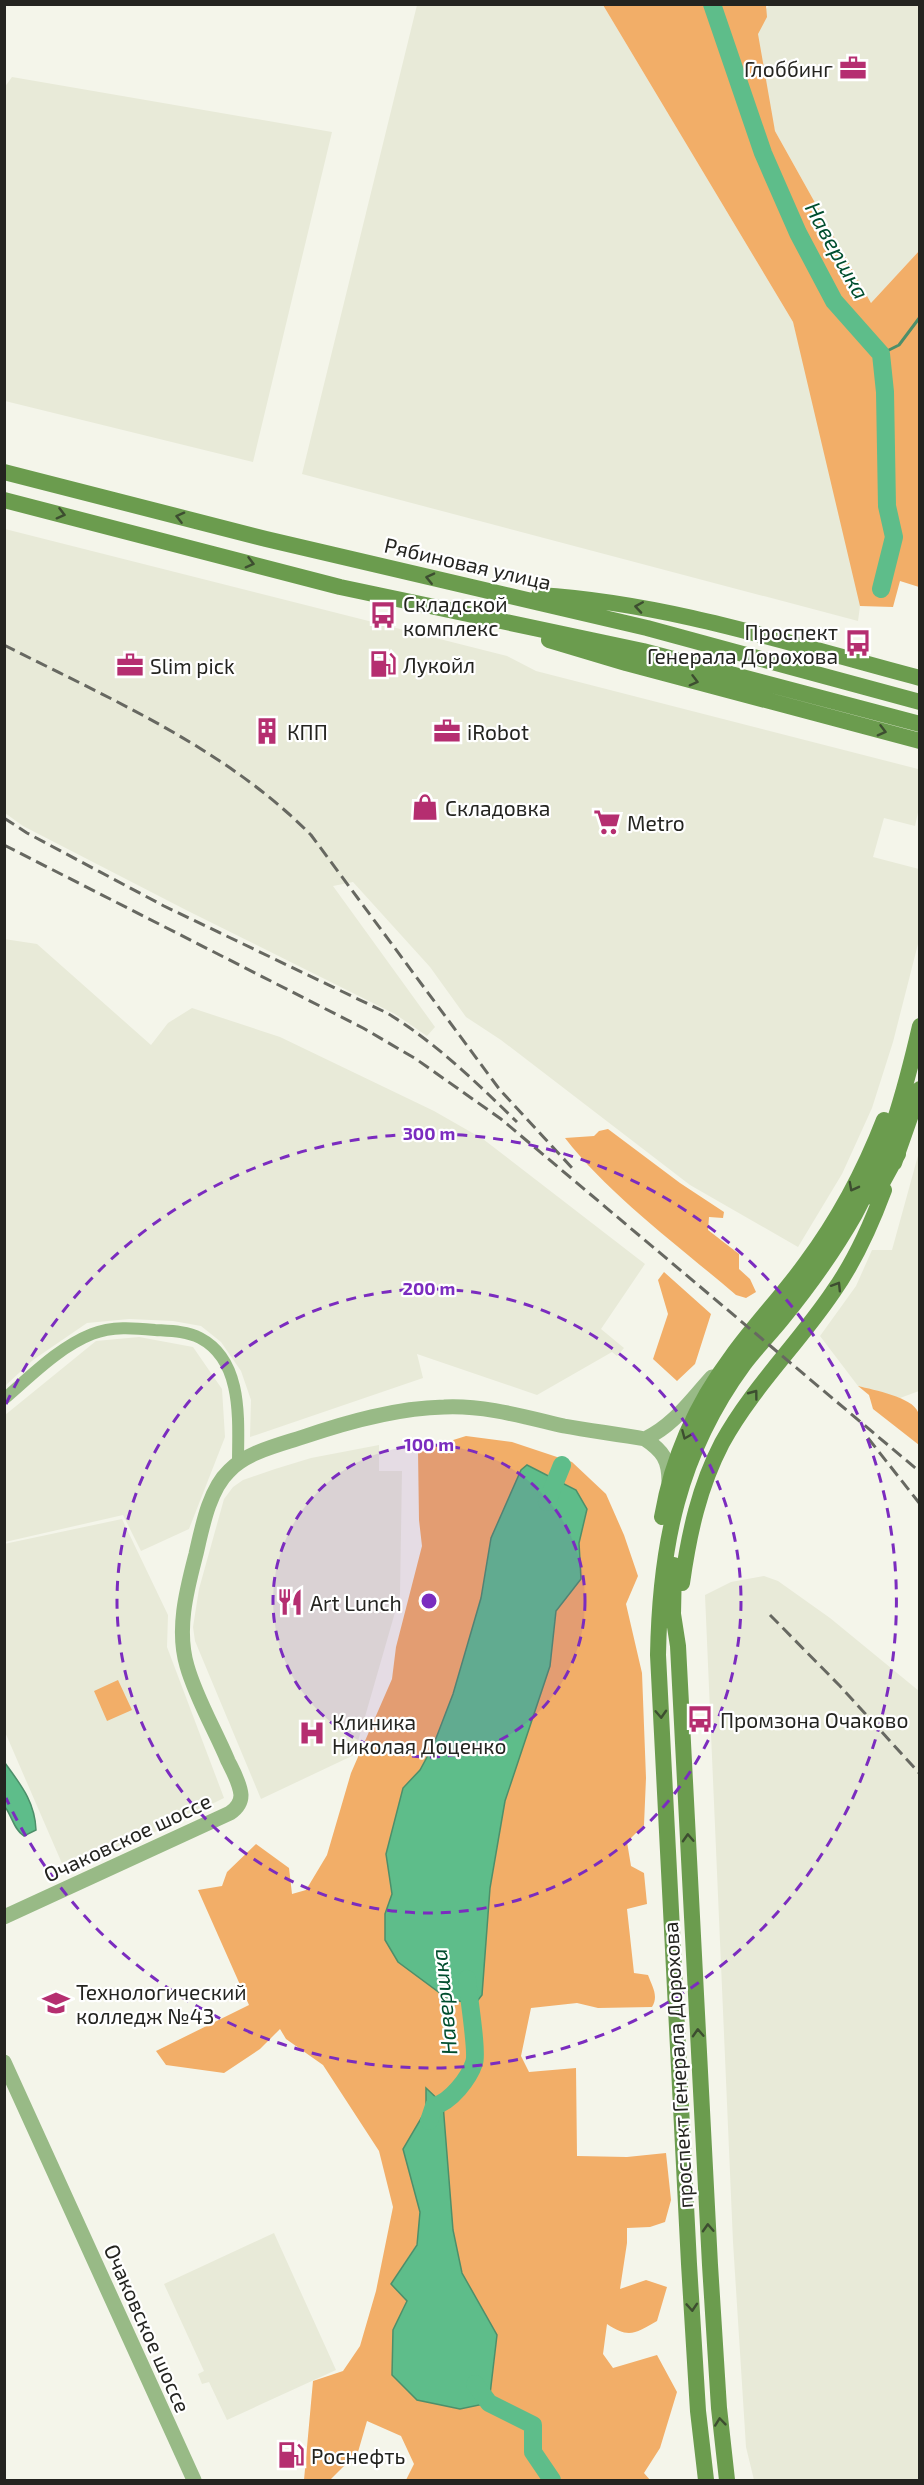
<svg xmlns="http://www.w3.org/2000/svg" width="924" height="2485" viewBox="0 0 924 2485" font-family="'Exo 2',sans-serif">
<style>
.built{fill:#e8ead8}
.forest{fill:#f2ae68;fill-rule:evenodd}
.water{fill:#5ebd8a;stroke:#4d8f6a;stroke-width:1.5}
.lines{fill:none;stroke-linecap:round;stroke-linejoin:round}
.stream{stroke:#4d8f6a;stroke-width:3}
.river{stroke:#5ebd8a;stroke-width:18}
.minor{stroke:#98ba86;stroke-width:12}
.tertiary{stroke:#98ba86;stroke-width:15}
.secondary{stroke:#6b9c4e;stroke-width:16}
.rail{stroke:#676861;stroke-width:3;stroke-dasharray:12 6;stroke-linecap:butt}
.oneway{stroke:#3d4e30}
.ring{fill:none;stroke:#7b2cbf;stroke-width:3;stroke-dasharray:10 8}
.labels{text-anchor:middle;dominant-baseline:central;stroke-width:4.5;stroke-linejoin:round;paint-order:stroke}
.poi-label{font-size:21px;fill:#242420;stroke:#fff;text-anchor:start}
.street-label{font-size:21px;fill:#242420;stroke:#fff}
.water-label{font-size:22px;font-style:italic;fill:#004e2e;stroke:#fff}
.centre{fill:#7b2cbf;stroke:#fff;stroke-width:3}
.ring-label{font-size:18px;text-anchor:middle;font-weight:bold;fill:#7b2cbf;stroke:#fff;stroke-width:4.5;stroke-linejoin:round;paint-order:stroke}
</style>
<rect width="100%" height="100%" fill="#f4f5ea"/>
<!-- built -->
<path class="built" d="M417 5H603L793 322 863 584 858 621 302 474Z
M769 5H919V251L871 303 775 131 750 32Z
M12 77 332 132 253 462 5 401 4 88Z
M5 529 507 656 536 671 918 769 919 808 915 826 884 818 873 857 919 869V940L893 1042 872 1108 842 1174 798 1247 690 1185 501 1040 466 1017 430 967 353 882 333 886 435 1027 427 1036 395 1014 188 911 23 826 5 813Z
M4 939 37 944 151 1045 168 1023 192 1008 280 1037 434 1111 483 1139 645 1264 601 1329 624 1348 617 1356 612 1352 537 1395 417 1354 423 1378 250 1437 251 1400 241 1371 221 1342 201 1326 173 1321 129 1319 87 1323 33 1360 5 1386Z
M919 1152V1391L900 1398 858 1386 820 1336 856 1286 872 1250H892Z
M139 1337 193 1347 222 1389 225 1437 189 1529 141 1551 123 1515 5 1542V1415L96 1341Z
M379 1445V1471H402L400 1595 354 1755 261 1799 195 1641 193 1627 199 1589 224 1499 233 1487 243 1480 275 1469 311 1458Z
M122 1519 168 1615 167 1647 224 1798 67 1875 5 1732 4 1544Z
M764 1576 778 1581 830 1618 919 1691V2480H754L746 2447 733 2242 705 1595 731 1582Z
M274 2233 336 2370 227 2420 209 2382 202 2384 198 2374 204 2371 164 2284Z"/>
<!-- forest -->
<path class="forest" d="M603 5H766L767 17 758 34 775 131 871 303 919 251V587L900 581 893 607 860 606 793 322Z
M608 1129 680 1183 724 1212 723 1218 709 1217 708 1230 739 1254V1269L750 1279 756 1292 746 1298 736 1295C680 1247 609 1195 565 1138L594 1136 599 1131Z
M664 1272 711 1314 695 1364 677 1381 653 1359 668 1314 658 1280Z
M858 1386C874 1390 912 1397 918 1412 922 1421 920 1436 919 1445L873 1409 869 1395Z
M466 1436 512 1442 572 1462 606 1494 624 1535 638 1576 626 1604 642 1673 646 1778 644 1825 627 1842 631 1866 644 1873 647 1904 627 1909 634 1973 648 1975C652 1986 659 1996 652 2007L598 2008 577 2003 531 2008 521 2056 529 2072 576 2068 577 2156 627 2157 666 2153 671 2200 665 2222 650 2227 627 2228V2243L620 2289 646 2280 667 2287 657 2321C636 2333 629 2339 607 2324L603 2354 613 2368 657 2355 677 2392 660 2448 644 2473 650 2480H406L414 2464 401 2436 367 2421 358 2452 330 2480H304L313 2381 343 2371 360 2346 376 2291 393 2207 379 2151 323 2065 286 2039 280 2029 260 2049 224 2073 166 2065 156 2051 249 2005 198 1890 222 1886 227 1872 256 1844 289 1868 292 1894 306 1890 327 1855 351 1773 392 1679 396 1647 422 1546 419 1520 418 1451ZM587 1508 579 1543 581 1579 556 1611 550 1666 505 1801 490 1888 385 1914 392 1894 403 1788 420 1770 433 1746 453 1694 481 1598 491 1538ZM426 2089 447 2173 453 2230 462 2273 497 2335 489 2403 394 2330 407 2301 391 2284 417 2244 421 2212 403 2149 426 2110Z
M118 1680 132 1710 107 1721 94 1691Z"/>
<!-- water -->
<path class="water" d="M527 1465 576 1490 587 1509 579 1543 581 1579 556 1611 550 1666 505 1801 490 1888 482 1995 475 2004 448 1999 398 1962 385 1940V1914L392 1894 386 1854 403 1788 420 1770 433 1746 453 1694 481 1598 491 1538 521 1470Z
M5 1763C21 1785 35 1802 36 1830L24 1836C14 1830 12 1816 5 1807Z
M426 2088 443 2104 453 2230 462 2273 497 2335 489 2403 460 2409 417 2400 392 2375 393 2330 407 2301 391 2284 417 2245 420 2212 403 2149 426 2110Z"/>
<g class="lines">
<!-- stream -->
<path class="stream" d="M881 354 899 345 920 317"/>
<!-- river -->
<path class="river" d="M712 4 763 153 798 233 834 301 881 354 885 392 887 506 894 537 881 589
M547 1502 562 1465
M429 2121 434 2106C451 2102 469 2078 474 2063 478 2053 468 1993 467 1979
M475 2384 489 2403 533 2425V2452L552 2480"/>
<!-- minor -->
<path class="minor" d="M4 1399C31 1376 59 1347 92 1334 112 1326 134 1328 155 1330 170 1331 186 1331 200 1338 244 1361 238 1422 238 1463"/>
<!-- tertiary -->
<path class="tertiary" d="M645 1439C674 1425 690 1401 712 1377
M4 1917 230 1813C236 1809 241 1803 241 1795 240 1783 233 1771 228 1761 215 1730 196 1698 187 1666 176 1629 187 1589 196 1554 202 1528 209 1490 229 1471 247 1452 279 1445 303 1437 347 1422 396 1408 444 1407 485 1405 525 1417 564 1426 591 1431 618 1434 645 1439 663 1451 669 1460 669 1482
M4 2062 194 2480"/>
<!-- secondary -->
<path class="secondary" d="M4 472 266 539 647 628 920 702
M4 500 340 587 643 651 920 724
M539 595C669 603 794 645 920 678
M549 640 626 663 920 741
M894 1163 920 1089
M874 1198 898 1154
M662 1517C672 1459 696 1404 732 1356 755 1324 783 1295 806 1263 838 1220 865 1169 884 1120
M674 1565 673 1614 678 1646 710 2265 719 2408 727 2480
M682 1583C689 1534 699 1487 722 1443 752 1388 798 1344 833 1292 855 1261 871 1225 884 1190
M706 2480 698 2411 689 2264 658 1655C660 1546 678 1454 744 1364 756 1348 770 1334 782 1319 809 1286 834 1251 855 1214 887 1156 905 1091 920 1026"/>
<!-- rail -->
<path class="rail" d="M4 645C112 700 225 748 311 835L500 1090 574 1170
M4 818 27 833 164 906 387 1013C435 1042 477 1083 517 1122
M4 845 363 1028 416 1059 501 1119 920 1472
M868 1438 920 1504
M770 1615 840 1686 920 1774"/>
</g>
<!-- one-way arrows -->
<defs><path id="oneway-chevron" d="M-2-3.5L2.5 0L-2 3.5" fill="none" stroke-width="1.6" stroke-linecap="round" stroke-linejoin="round" transform="scale(1.5)"/></defs>
<g class="oneway">
<use href="#oneway-chevron" transform="translate(61 514) rotate(15)"/>
<use href="#oneway-chevron" transform="translate(180 517) rotate(-166)"/>
<use href="#oneway-chevron" transform="translate(250 563) rotate(15)"/>
<use href="#oneway-chevron" transform="translate(430 578) rotate(-167)"/>
<use href="#oneway-chevron" transform="translate(639 607) rotate(-171)"/>
<use href="#oneway-chevron" transform="translate(694 681) rotate(15)"/>
<use href="#oneway-chevron" transform="translate(882 731) rotate(15)"/>
<use href="#oneway-chevron" transform="translate(853 1187) rotate(118)"/>
<use href="#oneway-chevron" transform="translate(837 1286) rotate(-58)"/>
<use href="#oneway-chevron" transform="translate(754 1394) rotate(-53)"/>
<use href="#oneway-chevron" transform="translate(686 1435) rotate(113)"/>
<use href="#oneway-chevron" transform="translate(661 1714) rotate(87)"/>
<use href="#oneway-chevron" transform="translate(688 1838) rotate(-93)"/>
<use href="#oneway-chevron" transform="translate(698 2033) rotate(-93)"/>
<use href="#oneway-chevron" transform="translate(708 2228) rotate(-93)"/>
<use href="#oneway-chevron" transform="translate(692 2307) rotate(86)"/>
<use href="#oneway-chevron" transform="translate(720 2422) rotate(-96)"/>
</g>
<!-- distance rings -->
<circle cx="429" cy="1601" r="156" fill="#7b2cbf" fill-opacity=".12"/>
<g class="ring">
<circle cx="429" cy="1601" r="156"/>
<circle cx="429" cy="1601" r="312"/>
<path d="M6 1404A467 467 0 1 1 6 1798"/>
</g>
<!-- icons -->
<defs>
<symbol id="office-bare" viewBox="-9 -9 18 18"><path d="M-6-3h4V-5.5h4V-3h4V5H-6ZM-1-4.5V-3h2v-1.5ZM-6 0V1H6V0Z" fill="#b52e70" stroke="#fff" stroke-width="2.5" paint-order="stroke"/></symbol>
<symbol id="bus-bare" viewBox="-9 -9 18 18"><path d="M-5-6H5V4H4V6H2V4H-2V6H-4V4H-5ZM-3.5-4V0h7V-4ZM-3.5 1.2v1.5H-2V1.2ZM2 1.2v1.5H3.5V1.2Z" fill="#b52e70" stroke="#fff" stroke-width="2.5" paint-order="stroke"/></symbol>
<symbol id="fuel-bare" viewBox="-9 -9 18 18"><path d="M-5.5-6h7V0h2V4h1.3V-2.5L3-4.5l.8-.8L6-3V5H2.5V1h-1V6h-7ZM-4.2-4.7v3.2H.2V-4.7Z" fill="#b52e70" stroke="#fff" stroke-width="2.5" paint-order="stroke"/></symbol>
<symbol id="building-bare" viewBox="-9 -9 18 18"><path d="M-4-6H4V6H1V3H-1V6H-4ZM-2.5-4.3h1.7v1.8h-1.7ZM.8-4.3h1.7v1.8H.8ZM-2.5-1h1.7V.8h-1.7ZM.8-1h1.7V.8H.8Z" fill="#b52e70" stroke="#fff" stroke-width="2.5" paint-order="stroke"/></symbol>
<symbol id="shop-bare" viewBox="-9 -9 18 18"><path d="M-5-2.5h2.3a2.7 3.5 0 0 1 5.4 0H5L5.5 6h-11ZM-1.5-2.5h3a1.5 2.3 0 0 0-3 0Z" fill="#b52e70" stroke="#fff" stroke-width="2.5" paint-order="stroke"/></symbol>
<symbol id="supermarket-bare" viewBox="-9 -9 18 18"><path d="M-6-5.5h2.5l.6 2H6L4.5 2H-2.5L-4.4-4H-6ZM-1.5 3.2a1.3 1.3 0 1 0 .1 0ZM3 3.2a1.3 1.3 0 1 0 .1 0Z" fill="#b52e70" stroke="#fff" stroke-width="2.5" paint-order="stroke"/></symbol>
<symbol id="restaurant-bare" viewBox="-9 -9 18 18"><path d="M-5-6h1v4h1v-4h1v4h1v-4h1v5L-1.5 .5V6h-2V.5L-5-1ZM5-6V6H3V1.5H1.5Q1.5-4 5-6Z" fill="#b52e70" stroke="#fff" stroke-width="2.5" paint-order="stroke"/></symbol>
<symbol id="hospital-bare" viewBox="-9 -9 18 18"><path d="M-5-5h3v3.5h4V-5h3V5h-3V1.5h-4V5h-3Z" fill="#b52e70" stroke="#fff" stroke-width="2.5" paint-order="stroke"/></symbol>
<symbol id="university-bare" viewBox="-9 -9 18 18"><path d="M0-5L7-2L0 1L-7-2ZM-4 1L0 2.5L4 1V4Q0 6-4 4Z" fill="#b52e70" stroke="#fff" stroke-width="2.5" paint-order="stroke"/></symbol>
</defs>
<g fill-rule="evenodd">
<use href="#office-bare" x="834" y="49" width="38" height="38"/>
<use href="#bus-bare" x="364" y="596" width="38" height="38"/>
<use href="#bus-bare" x="839" y="624" width="38" height="38"/>
<use href="#fuel-bare" x="364" y="645" width="38" height="38"/>
<use href="#office-bare" x="111" y="646" width="38" height="38"/>
<use href="#building-bare" x="248" y="712" width="38" height="38"/>
<use href="#office-bare" x="428" y="712" width="38" height="38"/>
<use href="#shop-bare" x="406" y="788" width="38" height="38"/>
<use href="#supermarket-bare" x="588" y="803" width="38" height="38"/>
<use href="#restaurant-bare" x="271" y="1583" width="38" height="38"/>
<use href="#bus-bare" x="681" y="1700" width="38" height="38"/>
<use href="#hospital-bare" x="293" y="1714" width="38" height="38"/>
<use href="#university-bare" x="37" y="1984" width="38" height="38"/>
<use href="#fuel-bare" x="272" y="2436" width="38" height="38"/>
</g>
<g class="labels">
<!-- poi labels -->
<g class="poi-label">
<text x="833" y="68" text-anchor="end">Глоббинг</text>
<text x="403" y="603">Складской<tspan x="403" dy="24">комплекс</tspan></text>
<text x="838" y="631" text-anchor="end">Проспект<tspan x="838" dy="24">Генерала Дорохова</tspan></text>
<text x="403" y="664">Лукойл</text>
<text x="150" y="665">Slim pick</text>
<text x="287" y="731">КПП</text>
<text x="467" y="731">iRobot</text>
<text x="445" y="807">Складовка</text>
<text x="627" y="822">Metro</text>
<text x="310" y="1602">Art Lunch</text>
<text x="720" y="1719">Промзона Очаково</text>
<text x="332" y="1721">Клиника<tspan x="332" dy="24">Николая Доценко</tspan></text>
<text x="76" y="1991">Технологический<tspan x="76" dy="24">колледж №43</tspan></text>
<text x="311" y="2455">Роснефть</text>
</g>
<!-- street labels -->
<g class="street-label">
<text transform="translate(468 563) rotate(13)">Рябиновая улица</text>
<text transform="translate(127 1837) rotate(-25)">Очаковское шоссе</text>
<text transform="translate(677 2065) rotate(-93)">проспект Генерала Дорохова</text>
<text transform="translate(148 2328) rotate(66)">Очаковское шоссе</text>
</g>
<!-- water labels -->
<g class="water-label">
<text transform="translate(838 250) rotate(61)">Навершка</text>
<text transform="translate(443 2002) rotate(-96)">Навершка</text>
</g>
</g>
<circle cx="429" cy="1601" r="9" class="centre"/>
<g class="ring-label">
<text x="429" y="1140">300 m</text>
<text x="429" y="1295">200 m</text>
<text x="429" y="1451">100 m</text>
</g>
<!-- border -->
<rect width="924" height="2485" fill="none" stroke="#242420" stroke-width="12"/>
</svg>
